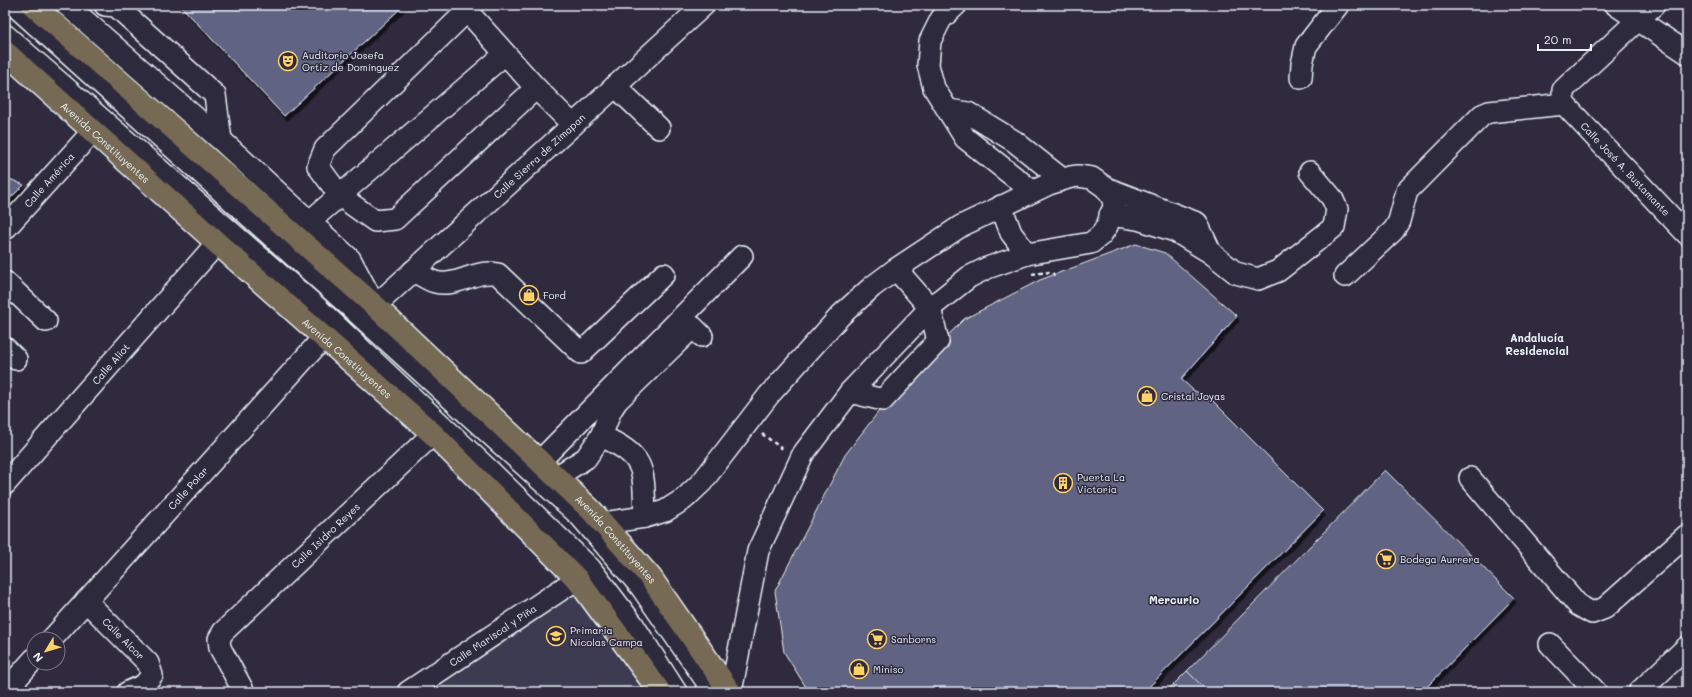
<svg xmlns="http://www.w3.org/2000/svg" width="1692" height="697" viewBox="0 0 1692 697" font-family="Mali,sans-serif">
<style>
.built{fill:#3e3b51}
.building{fill:#606481;stroke:#e8f1f8;filter:url(#shadow)}
.lines{fill:none;stroke-linecap:round;stroke-linejoin:round}
.minor-casing{stroke:#e8f1f8;stroke-width:24}
.major-casing{stroke:#e8f1f8;stroke-width:25}
.path{stroke:#e8f1f8;stroke-width:2.5;stroke-dasharray:4 3;stroke-linecap:butt}
.minor{stroke:#2f2a3d;stroke-width:21}
.major{stroke:#776a54;stroke-width:22}
.labels{text-anchor:middle;dominant-baseline:central;stroke-width:3;stroke-linejoin:round;paint-order:stroke}
.poi-label{font-size:10px;fill:#e8f1f8;stroke:#2f2a3d;text-anchor:start}
.street-label{font-size:10px;fill:#e8f1f8;stroke:#2f2a3d}
.neighbourhood-label{font-size:11px;font-weight:bold;fill:#e8f1f8;stroke:#2f2a3d}
</style>
<defs>
<filter id="shadow"><feDropShadow dx="2.5" dy="4.5" stdDeviation="0" flood-color="#0009"/></filter>
</defs>
<rect width="100%" height="100%" fill="#2f2a3d"/>
<filter id="ink" filterUnits="userSpaceOnUse"><feTurbulence type="fractalNoise" baseFrequency=".025" numOctaves="2"/><feDisplacementMap in="SourceGraphic" scale="8" xChannelSelector="R" yChannelSelector="G"/><feConvolveMatrix kernelMatrix="1 2 1 2 8 2 1 2 1" color-interpolation-filters="sRGB"/></filter>
<g filter="url(#ink)">
<!-- built -->
<path class="built" d="M577 579 660 692H408Z"/>
<!-- building -->
<path class="building" d="M180 5H404L284 116Z
M5 177 24 185 5 203Z
M1136 244 1165 253 1237 316 1181 379 1193 390 1212 400 1323 511 1144 692H809L784 652 775 591 845 455 899 385 964 319 1040 280Z
M1385 470 1514 598 1422 692H1208L1187 671Z
M1187 671 1208 692H1166Z"/>
<g class="lines">
<defs>
<g id="minor">
<path d="M14 5 345 302 580 516 641 587 714 692"/>
<path id="s1" d="M67 5 221 140 350 259 375 306 704 5"/>
<path d="M105 5 116 6 215 95 221 140"/>
<path d="M956 5 941 19 930 41 928 65 934 88 965 138 1032 191"/>
<path d="M1616 5 1687 53"/>
<path id="s2" d="M1654 5 1563 90V97L1564 104 1687 234"/>
<path d="M467 11 536 88 395 219 375 221 340 196 318 166 325 149Z"/>
<path d="M5 35 312 303 491 472 590 568 632 623 676 692"/>
<path d="M1301 78 1302 64 1306 46 1338 5"/>
<path d="M615 86 659 128"/>
<path d="M536 88 573 125"/>
<path d="M948 110 968 113 1014 141 1062 179"/>
<path d="M1106 188 1197 223 1211 253"/>
<path d="M1001 206 1011 233 1027 254"/>
<path d="M1110 215 1138 219 1175 231 1211 253 1236 273 1258 279 1278 271 1287 264 1334 227 1337 209 1332 198 1310 172"/>
<path d="M310 221 505 54"/>
<path id="s3" d="M5 229 93 131"/>
<path d="M413 271C420 274 428 280 435 282 457 288 477 268 498 274L581 353 664 274"/>
<path d="M1345 276 1394 230 1399 221 1407 191 1482 115 1489 112 1564 104"/>
<path d="M5 282 46 321"/>
<path d="M5 348 16 359"/>
<path d="M850 392 883 400 938 341 930 308 896 269"/>
<path d="M601 436 611 410 617 401 693 327 702 336"/>
<path d="M540 461 742 256"/>
<path d="M556 477 586 458 601 436C648 457 643 470 645 517"/>
<path d="M1470 478 1578 605 1592 613 1605 608 1687 535"/>
<path id="s4" d="M5 484 217 243"/>
<path d="M603 523 645 517 665 511 684 499 702 482 769 395 841 315 872 287 896 269 961 226 1049 184 1071 177 1078 176 1092 178 1106 188 1113 199 1114 206 1107 226 1101 235 1091 243 1027 254 987 268 969 277 930 308 850 392 803 454 758 551 731 692"/>
<path id="s5" d="M86 601 148 663 152 675 144 685 128 692"/>
<path id="s6" d="M52 639 324 337"/>
<path d="M1550 644 1596 692"/>
<path d="M10 686 34 659"/>
<path id="s7" d="M244 692 220 648 219 639 223 632 433 434"/>
<path id="s8" d="M408 692 577 579"/>
<path d="M1639 692 1687 647"/>
</g>
<g id="major">
<path id="s9" d="M33 5 375 306 591 510 651 578 730 692"/>
<path id="s10" d="M5 52 217 243 433 434 577 579 660 692"/>
</g>
</defs>
<!-- minor casing -->
<use href="#minor" class="minor-casing"/>
<!-- major casing -->
<use href="#major" class="major-casing"/>
<!-- path -->
<path class="path" d="M1032 274 1051 272 1055 275
M762 434 784 450"/>
<!-- minor -->
<use href="#minor" class="minor"/>
<!-- major -->
<use href="#major" class="major"/>
</g>
</g>
<!-- icons -->
<defs>
<symbol id="theatre-ring" viewBox="-11 -11 22 22"><circle r="9.5" fill="#2f2a3d" stroke="#ffd166" stroke-width="1.5"/><path d="M-5-5.5Q0-4 5-5.5V0Q5 5 0 6Q-5 5-5 0ZM-3.3-2.5H-1v1.5H-3.3ZM1-2.5H3.3v1.5H1ZM-2.8 1Q0 5.5 2.8 1Z" fill="#ffd166"/></symbol>
<symbol id="shop-ring" viewBox="-11 -11 22 22"><circle r="9.5" fill="#2f2a3d" stroke="#ffd166" stroke-width="1.5"/><path d="M-5-2.5h2.3a2.7 3.5 0 0 1 5.4 0H5L5.5 6h-11ZM-1.5-2.5h3a1.5 2.3 0 0 0-3 0Z" fill="#ffd166"/></symbol>
<symbol id="building-ring" viewBox="-11 -11 22 22"><circle r="9.5" fill="#2f2a3d" stroke="#ffd166" stroke-width="1.5"/><path d="M-4-6H4V6H1V3H-1V6H-4ZM-2.5-4.3h1.7v1.8h-1.7ZM.8-4.3h1.7v1.8H.8ZM-2.5-1h1.7V.8h-1.7ZM.8-1h1.7V.8H.8Z" fill="#ffd166"/></symbol>
<symbol id="supermarket-ring" viewBox="-11 -11 22 22"><circle r="9.5" fill="#2f2a3d" stroke="#ffd166" stroke-width="1.5"/><path d="M-6-5.5h2.5l.6 2H6L4.5 2H-2.5L-4.4-4H-6ZM-1.5 3.2a1.3 1.3 0 1 0 .1 0ZM3 3.2a1.3 1.3 0 1 0 .1 0Z" fill="#ffd166"/></symbol>
<symbol id="school-ring" viewBox="-11 -11 22 22"><circle r="9.5" fill="#2f2a3d" stroke="#ffd166" stroke-width="1.5"/><path d="M0-5L7-2L0 1L-7-2ZM-4 1L0 2.5L4 1V4Q0 6-4 4Z" fill="#ffd166"/></symbol>
</defs>
<g fill-rule="evenodd">
<use href="#theatre-ring" x="277" y="50" width="22" height="22"/>
<use href="#shop-ring" x="518" y="284" width="22" height="22"/>
<use href="#shop-ring" x="1136" y="385" width="22" height="22"/>
<use href="#building-ring" x="1052" y="472" width="22" height="22"/>
<use href="#supermarket-ring" x="1375" y="548" width="22" height="22"/>
<use href="#school-ring" x="545" y="625" width="22" height="22"/>
<use href="#supermarket-ring" x="866" y="628" width="22" height="22"/>
<use href="#shop-ring" x="848" y="658" width="22" height="22"/>
</g>
<g class="labels">
<!-- poi labels -->
<g class="poi-label">
<text x="302" y="55">Auditorio Josefa<tspan x="302" dy="12">Ortiz de Domínguez</tspan></text>
<text x="543" y="295">Ford</text>
<text x="1161" y="396">Cristal Joyas</text>
<text x="1077" y="477">Puerta La<tspan x="1077" dy="12">Victoria</tspan></text>
<text x="1400" y="559">Bodega Aurrera</text>
<text x="570" y="630">Primaria<tspan x="570" dy="12">Nicolas Campa</tspan></text>
<text x="891" y="639">Sanborns</text>
<text x="873" y="669">Miniso</text>
</g>
<!-- street labels -->
<g class="street-label">
<text stroke="none"><textPath href="#s10" startOffset="135">Avenida Constituyentes</textPath></text>
<text stroke="none"><textPath href="#s1" startOffset="656">Calle Sierra de Zimapan</textPath></text>
<text stroke="none"><textPath href="#s2" startOffset="228">Calle José A. Bustamante</textPath></text>
<text stroke="none"><textPath href="#s3" startOffset="66">Calle América</textPath></text>
<text stroke="none"><textPath href="#s10" startOffset="459">Avenida Constituyentes</textPath></text>
<text stroke="none"><textPath href="#s4" startOffset="160">Calle Aliot</textPath></text>
<text stroke="none"><textPath href="#s6" startOffset="203">Calle Polar</textPath></text>
<text stroke="none"><textPath href="#s7" startOffset="208">Calle Isidro Reyes</textPath></text>
<text stroke="none"><textPath href="#s9" startOffset="791">Avenida Constituyentes</textPath></text>
<text stroke="none"><textPath href="#s8" startOffset="102">Calle Mariscal y Piña</textPath></text>
<text stroke="none"><textPath href="#s5" startOffset="53">Calle Alcor</textPath></text>
</g>
<!-- neighbourhood labels -->
<g class="neighbourhood-label">
<text x="1537" y="337">Andalucía<tspan x="1537" dy="13">Residencial</tspan></text>
<text x="1174" y="599">Mercurio</text>
</g>
</g>
<!-- margin -->
<rect width="1692" height="697" fill="none" stroke="#2f2a3d" stroke-width="20"/>
<rect x="10" y="10" width="1672" height="677" fill="none" stroke="#e8f1f8" stroke-width="1.5" filter="url(#ink)"/>
<!-- north arrow -->
<g transform="translate(46 651) rotate(232)"><circle r="19" fill="#2f2a3d" stroke="#797a88"/>
<path d="M0-3L7 15L0 10L-7 15Z" fill="#ffd166"/>
<text y="-6" font-size="11" font-weight="bold" text-anchor="middle" fill="#e8f1f8">N</text>
</g>
<!-- scale -->
<path d="M1538 44v6h53v-6" fill="none" stroke="#e8f1f8" stroke-width="2"/>
<text x="1544" y="44" font-size="12" fill="#e8f1f8" stroke="#2f2a3d" stroke-width="3" paint-order="stroke">20 m</text>
</svg>
